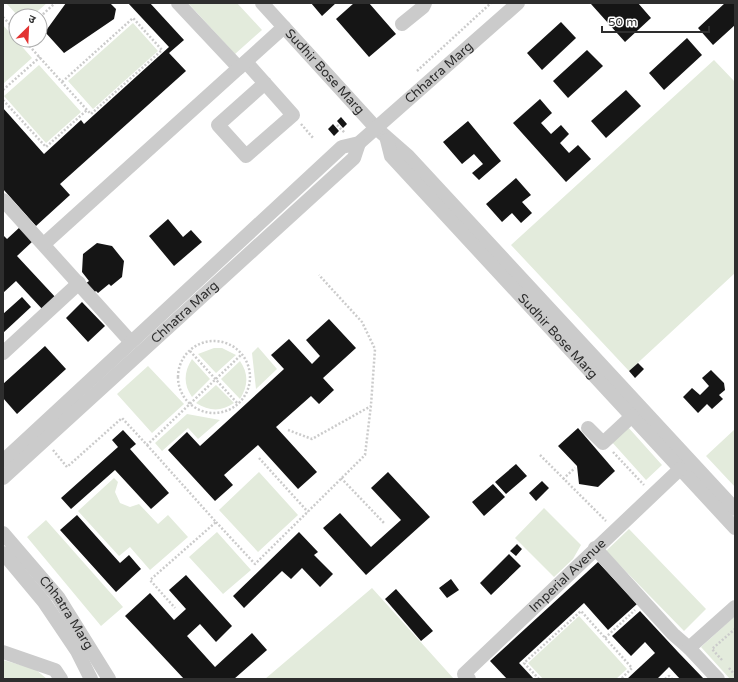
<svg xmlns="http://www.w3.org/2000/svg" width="738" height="682" viewBox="0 0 738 682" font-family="'Varela Round','Noto Sans Devanagari',sans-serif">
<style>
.green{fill:#e3ebdc}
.building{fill:#151515}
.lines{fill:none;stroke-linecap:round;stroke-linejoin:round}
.path{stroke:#cbcbcb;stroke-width:2.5;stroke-dasharray:2 2;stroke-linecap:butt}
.minor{stroke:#cbcbcb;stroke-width:14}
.labels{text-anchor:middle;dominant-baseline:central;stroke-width:4;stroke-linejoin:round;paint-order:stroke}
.street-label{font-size:13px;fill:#2e2e2e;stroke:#fff}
</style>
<rect width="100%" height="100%" fill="#fff"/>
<!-- green -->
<path class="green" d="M6 3H47L32 16H18Z
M188 3H237L262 30 235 54Z
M133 23 158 51 93 109 68 81Z
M3 25 32 58 3 84Z
M714 60 735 82V273L629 371 511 245Z
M39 65 81 112 46 143 4 96Z
M258 347 277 369 256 389 252 353Z
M214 348H222L236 355 216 373 198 354Z
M192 359 210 379 192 397C183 384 184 372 192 359Z
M240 361C249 374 248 386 240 399L221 379Z
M148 366 184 404 152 433 117 394Z
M216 385 234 403C221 412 209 411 196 403Z
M187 414 220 420 198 439 188 428 162 451 155 443Z
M627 426 662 465 646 480 611 441Z
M735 429V487L706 456Z
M259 472 298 515 258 552 219 510Z
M114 478 118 482 115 492 120 503 130 507 139 504 158 524 168 515 188 537 150 570 130 547 119 556 78 511Z
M544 508 581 545 573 559 554 577 515 538Z
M46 520 123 607 101 626 27 537Z
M629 529 706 609 684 631 606 551Z
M217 532 251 570 223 594 189 557Z
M372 588 454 679H265Z
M579 616 627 669 616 679H543L528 663Z
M735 616V679H730L701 647Z
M3 660 35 669 47 679H3Z"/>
<!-- building -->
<path class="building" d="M66 3H110L116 9 114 19 64 53 45 32Z
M128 3H150L184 40 169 53 186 71 60 184 70 195 36 226 3 189V108L44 154 81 120 84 124 169 47Z
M311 3H336L322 16Z
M354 3H369L396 34 369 57 336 19Z
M592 3H638L651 18 625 42 591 4Z
M725 3H735V25L713 45 698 28Z
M561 22 576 38 542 70 527 53Z
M687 38 702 55 664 90 649 73Z
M587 50 603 66 568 98 553 81Z
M626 90 641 106 606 138 591 121Z
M540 99 552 113 541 123 551 134 561 125 569 134 560 143 569 153 578 145 591 159 566 182 513 123Z
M341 117 347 124 343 128 337 121Z
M468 121 501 161 479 180 472 173 483 164 474 154 462 164 443 142Z
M333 124 339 131 334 136 328 129Z
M516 178 531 195 522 202 532 213 521 223 512 213 502 222 486 204Z
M168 219 183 237 191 230 202 242 174 266 149 236Z
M20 227 33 241 17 256 57 299 44 311 16 281 3 293V235L7 239Z
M97 243 112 246 124 261 122 277 111 286 109 284 98 293 96 291 93 293 85 284 89 281 82 272 83 254Z
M22 297 31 307 3 333V314Z
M82 302 105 326 88 342 66 318Z
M329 319 356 348 323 378 334 390 319 404 311 396 276 427 317 472 298 489 258 445 224 475 233 485 215 501 168 450 187 432 200 446 284 369 271 355 289 339 312 364 320 356 306 340Z
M45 346 66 369 17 414 3 398V384Z
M638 363 644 369 635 378 629 371Z
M711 370 724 383 725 390 719 395 723 399 712 409 707 404 698 413 683 397 692 388 700 395 709 386 702 378Z
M578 428 615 471 598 487 579 484 577 466 558 446Z
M123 430 136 444 130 449 169 493 151 509 115 470 71 509 61 498 118 447 112 440Z
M516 464 527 476 506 494 495 482Z
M388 472 430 517 366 575 323 528 340 513 371 547 401 520 371 488Z
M542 481 549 488 536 501 529 493Z
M493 484 505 497 484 516 472 502Z
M77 515 120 563 129 555 141 569 116 592 60 530Z
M299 532 318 552 314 555 333 574 320 587 302 568 291 579 282 571 244 608 233 596Z
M517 544 522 549 516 556 510 551Z
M509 554 521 566 491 595 480 583Z
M598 562 637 604 608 630 584 603 519 663 534 679H507L490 661Z
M186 575 232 626 216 642 200 624 187 636 215 667 252 633 267 650 234 679H184L125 616 150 593 174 620 186 609 169 590Z
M451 579 459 590 447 598 439 588Z
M396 589 433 631 421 641 385 599Z
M640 611 678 652 704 679H680L669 667 657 679H627L655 653 645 642 631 656 612 636Z"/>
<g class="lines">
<!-- path -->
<path class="path" d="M3 17 16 31
M40 17 55 3
M24 40 87 110 91 114 162 50 133 18 62 82
M417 71 491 3
M3 90 40 57
M3 100 46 147 87 110
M301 124 314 139
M337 125 345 133
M178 377a36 36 0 1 1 72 0a36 36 0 1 1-72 0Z
M190 351 238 404
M288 430 312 439 371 406
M147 445 216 522 150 580 175 608
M53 450 67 467 122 418 147 445 242 354
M613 452 644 485
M540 455 606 521
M259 458 308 512
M341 478 385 524
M563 479 575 468
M216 522 255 564 365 455 371 405 375 349 362 322 319 275
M605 638 635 610
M722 660 712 649 735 629
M729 668 735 675
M539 679 524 663 581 611 632 668 621 679
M665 679 669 676 672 679"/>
<!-- minor -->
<g class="minor">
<path d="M178 3 239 68"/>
<path id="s1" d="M262 3 376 128 408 156 735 509"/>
<path d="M402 24 423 7 425 3"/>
<path d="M246 62 293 115 246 156 218 125 265 83"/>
<path id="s2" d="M387 140 391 156 735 528"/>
<path d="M3 200 131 342"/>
<path d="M44 244 284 27"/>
<path d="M3 353 79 283"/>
<path d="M588 428 603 443 632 416"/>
<path id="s3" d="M3 461 342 147 359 143 518 3"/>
<path id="s4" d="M3 478 354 158 359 143"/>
<path id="s5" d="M3 533 58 597 109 679"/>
<path d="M595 548 673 634 689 648"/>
<path d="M3 553 44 602 77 651 91 679"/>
<path d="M3 652 55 670 61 679"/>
<path id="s6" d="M469 679 464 674 680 469"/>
<path d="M718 679 689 648 735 607"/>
</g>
</g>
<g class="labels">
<!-- street labels -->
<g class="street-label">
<text stroke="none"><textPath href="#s1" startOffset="93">Sudhir Bose Marg</textPath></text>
<text stroke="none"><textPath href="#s3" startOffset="586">Chhatra Marg</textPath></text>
<text stroke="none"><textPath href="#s4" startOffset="246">Chhatra Marg</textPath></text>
<text stroke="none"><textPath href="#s2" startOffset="262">Sudhir Bose Marg</textPath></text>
<text stroke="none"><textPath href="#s6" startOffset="150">Imperial Avenue</textPath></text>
<text stroke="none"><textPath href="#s5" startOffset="102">Chhatra Marg</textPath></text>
</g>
</g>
<!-- border -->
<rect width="738" height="682" fill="none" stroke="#2e2e2e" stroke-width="8"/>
<!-- north arrow -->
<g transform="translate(28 28) rotate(24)"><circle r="19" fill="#ffffff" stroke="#ababab"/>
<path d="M0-3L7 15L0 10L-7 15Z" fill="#e33432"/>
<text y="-6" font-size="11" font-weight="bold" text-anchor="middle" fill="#2e2e2e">उ</text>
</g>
<!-- scale -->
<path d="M602 26v6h107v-6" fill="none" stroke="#2e2e2e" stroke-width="2"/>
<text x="608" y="26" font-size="12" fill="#2e2e2e" stroke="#ffffff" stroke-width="3" paint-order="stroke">50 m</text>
</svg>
